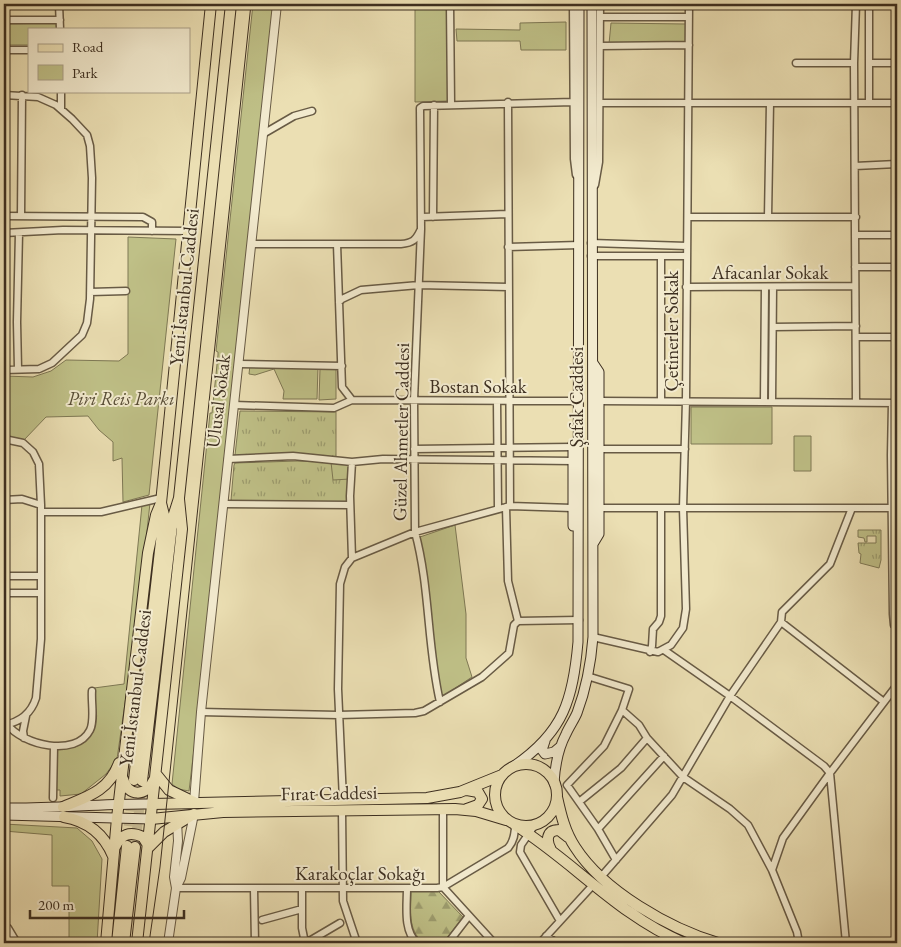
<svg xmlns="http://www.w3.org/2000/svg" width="901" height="947" viewBox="0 0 901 947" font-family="'EB Garamond',serif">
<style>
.grass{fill:url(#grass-tufts);stroke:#7e7854}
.forest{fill:url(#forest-firs);stroke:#7e7854}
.green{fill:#bfc087;stroke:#7e7854}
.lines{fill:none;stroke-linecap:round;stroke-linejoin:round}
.trunk-tunnel{stroke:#c8bc96;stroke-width:10;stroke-dasharray:10 5;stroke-linecap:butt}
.minor-casing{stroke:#685b45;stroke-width:9}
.tertiary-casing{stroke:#685b45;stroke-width:10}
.secondary-casing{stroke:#3d2f20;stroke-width:11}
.primary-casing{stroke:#3d2f20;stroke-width:12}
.trunk-casing{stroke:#3d2f20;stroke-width:12}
.minor{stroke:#f2eace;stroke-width:6}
.tertiary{stroke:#f2eace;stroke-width:8}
.secondary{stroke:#f2eace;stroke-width:9}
.primary{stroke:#ebdfb3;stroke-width:10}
.trunk{stroke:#ebdfb3;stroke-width:10}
.tram{stroke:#3d2f20;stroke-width:1}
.labels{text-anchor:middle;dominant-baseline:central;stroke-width:4;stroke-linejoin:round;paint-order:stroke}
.street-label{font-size:19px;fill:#3d2f20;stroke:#f2eace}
.park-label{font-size:19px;font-style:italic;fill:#574c35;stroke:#f2eace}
</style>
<defs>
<pattern id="grass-tufts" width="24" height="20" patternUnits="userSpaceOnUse" patternTransform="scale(1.25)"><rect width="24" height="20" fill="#bfc087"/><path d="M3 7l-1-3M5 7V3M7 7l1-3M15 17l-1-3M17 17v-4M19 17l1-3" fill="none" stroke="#9c9c6e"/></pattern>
<pattern id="forest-firs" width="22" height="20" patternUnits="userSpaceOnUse" patternTransform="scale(1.25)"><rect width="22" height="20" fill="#bfc087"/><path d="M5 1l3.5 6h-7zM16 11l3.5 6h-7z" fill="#9c9c6e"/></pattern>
</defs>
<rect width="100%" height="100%" fill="#ebdfb3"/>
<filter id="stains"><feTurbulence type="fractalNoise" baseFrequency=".004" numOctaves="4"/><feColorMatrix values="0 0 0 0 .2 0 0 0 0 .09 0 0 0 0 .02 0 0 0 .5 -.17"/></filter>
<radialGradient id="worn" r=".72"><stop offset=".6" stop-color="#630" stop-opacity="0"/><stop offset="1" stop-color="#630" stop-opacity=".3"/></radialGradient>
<!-- grass -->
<path class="grass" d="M240 411 336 412V458H239L235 455Z
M298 461 331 462 350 479 349 501 345 502 288 501 279 503 234 501 231 500 234 465 235 463Z
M858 530H881V560L879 568 860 563 861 554 859 553 858 543H876V536H867V542H865L864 538 858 537Z"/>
<!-- forest -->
<path class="forest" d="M411 890 438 891 463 917 443 943H423C407 928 411 911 411 890Z"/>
<!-- green -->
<path class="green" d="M253 4H274L201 691 189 791 178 789 172 784 210 413H212L218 355V352L216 351Z
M415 4H448L449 101 415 102Z
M566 22V50H521L520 41H457L456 29 520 30V23Z
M57 23V29H29V45H4V24Z
M611 23 686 24V42L609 44Z
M128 237 176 239 149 495 123 502 122 458 113 461V442L99 430 88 416 46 417 24 440 4 436V376L33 377 51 371 66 360 119 361 128 354Z
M250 365 318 367 317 399H283L284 391 274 369 255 375 249 374Z
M320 369H336V399L319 400Z
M691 407H772V444H691Z
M794 436H811V471H794Z
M331 462 350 465V479L333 480Z
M150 503 139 605 117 759 106 774 81 794 60 796V790H55V746C61 746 70 748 75 747 96 740 93 705 94 688L124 684 142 505Z
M455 525 466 614V658L472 677 442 697 438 680 420 537Z
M4 824 77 828 92 841 102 859 97 943H69V886H52V835L4 831Z"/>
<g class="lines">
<!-- trunk-tunnel -->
<path class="trunk-tunnel" d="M127 841 134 780
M135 847 142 784"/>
<defs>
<path id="minor" d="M59 4 60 29
M450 4 451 104
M573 4 574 159 576 175
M856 4 854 63 856 401
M869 4V102
M600 17H689
M4 20H60
M600 46 689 45
M4 50H29
M796 63H854
M869 63H897
M4 95 38 97 56 105 72 119 87 135 90 146 92 178 90 299 87 323 82 335 52 363 39 369 4 370
M508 102 510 506
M600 103H897
M61 109V91
M263 134 294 116 312 111
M855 166 897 164
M595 185 599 162 600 4
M4 216 143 217 152 222V231
M21 216 22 95
M421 217 508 214
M433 217 434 105
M688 217H856
M768 217 770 103
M4 233 63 230 189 231
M856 235H897
M591 243 687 246
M252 244H401C413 243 416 240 421 229L420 108 423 106 573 102
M337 244 342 387 352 400
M508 247 579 245
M591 256H686
M661 256V401
M855 267H897
M686 287 855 286
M90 292 126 291
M339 302 342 299 361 290 419 285 508 287
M773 327 856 326
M856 337H897
M239 364 342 366
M18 369 17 322 19 233
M497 401 498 509
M599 401 897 403
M764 401 765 287
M772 401 773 287
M892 403 891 455 893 614 894 625 897 627
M234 405 334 408 352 400 573 401
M4 439 23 443 33 452 39 464 41 505V639L36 698C31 714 20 722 4 725
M414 449 573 447
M598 449H685
M228 459 293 456 352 462 383 459 573 461
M4 500 22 499 41 505
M224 504 350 505
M506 507 508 581 518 621
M598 508H891
M852 508 830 564 782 612 781 622 884 702
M41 512H101L161 498
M352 558 350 496 352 462
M4 576H41
M4 593H41
M593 637 658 652 671 645 683 628 686 609 683 508 686 401 689 4
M664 650 730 696 824 766 830 773 846 943
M650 652 652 646 653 629 659 622 661 616V508
M587 676 629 689 622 710 639 725 647 738 683 777 730 809 748 825 772 870
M440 702C427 646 430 587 415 532L510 506 572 508
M201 712 338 715 415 713 424 711 482 677 509 653 514 625 518 621 579 620
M7 724C22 745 76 758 90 730 95 720 91 702 92 691
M24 738 23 731 26 716
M53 798 54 746
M343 800 338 689 340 584 345 567 352 558 415 532 414 400 421 229
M579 802 621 768 647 738
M443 809V887L494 943
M342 811 343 901 357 943
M534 826 521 845 520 852 560 921
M598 829 567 785 604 746 622 710
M616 860 598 829 664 756
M601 877 672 795 730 696 781 622
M176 888H437L443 887 508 848C514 841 515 834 515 825
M302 888V928L305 943
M407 888C407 906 403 931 417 943
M254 889 255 943
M262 920 302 909
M4 926 8 928 17 943
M546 936 557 943
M306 943 340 923
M448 943 468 917
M540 943 593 885
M799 943 797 932 772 870 783 838 830 773 897 685"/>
<path id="tertiary" d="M194 802 201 712 277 4
M176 888 181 878 194 814
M168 943 176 888 174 877 178 841 177 821"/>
<path id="secondary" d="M593 363 599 372V534L593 544
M573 444V526
M545 741 542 750 545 754 554 752 560 747
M514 766C564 732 573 699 578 642L579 4
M554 783C555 766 558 749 566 734 569 727 574 720 577 713 586 689 591 663 593 637L592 4
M4 808C54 809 103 803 153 804
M4 815 151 819"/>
<path id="primary" d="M495 795a31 31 0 1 1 62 0a31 31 0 1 1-62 0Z
M467 790 478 792 482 799 478 805 467 809
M557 797C561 815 565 832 575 847 603 891 670 929 718 943
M153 804 427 798 460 792 502 775
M151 819 223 812 455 809 476 811 506 820
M515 825C574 862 618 915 684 943
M551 850C546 841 546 830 559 830L568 837
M894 943H897"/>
<path id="trunk" d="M156 774 169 790 194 802
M123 779C128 797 146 797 154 780
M134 780 164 515 161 503 211 4
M142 781 173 517 179 498 231 4
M63 807C87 797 109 791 119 763
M64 817C87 821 104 834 113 856
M115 847C121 834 130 831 143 837L149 847
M149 847 164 832 194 814
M106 943 117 818 148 553 156 515 161 503
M117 943 127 846
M124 943 135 847
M137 943 182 529 179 499"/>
</defs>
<!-- minor casing -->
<use href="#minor" class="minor-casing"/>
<!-- tertiary casing -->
<use href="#tertiary" class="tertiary-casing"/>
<!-- secondary casing -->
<use href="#secondary" class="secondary-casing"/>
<!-- primary casing -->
<use href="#primary" class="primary-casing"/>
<!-- trunk casing -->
<use href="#trunk" class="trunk-casing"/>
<!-- minor -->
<use href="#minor" class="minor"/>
<!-- tertiary -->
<use href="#tertiary" class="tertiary"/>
<!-- secondary -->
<use href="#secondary" class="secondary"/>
<!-- primary -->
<use href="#primary" class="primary"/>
<!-- trunk -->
<use href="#trunk" class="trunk"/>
<!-- tram -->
<path class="tram" d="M149 943 160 867 251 4"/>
</g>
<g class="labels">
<!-- street labels -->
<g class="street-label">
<text x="770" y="272">Afacanlar Sokak</text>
<text transform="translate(184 287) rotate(-84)">Yeni İstanbul Caddesi</text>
<text transform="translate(671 331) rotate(-90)">Çetinerler Sokak</text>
<text x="478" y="386">Bostan Sokak</text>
<text transform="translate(576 397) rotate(-90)">Şafak Caddesi</text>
<text transform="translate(218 401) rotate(-83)">Ulusal Sokak</text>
<text transform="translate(401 432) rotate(-89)">Güzel Ahmetler Caddesi</text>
<text transform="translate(135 688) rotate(-83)">Yeni İstanbul Caddesi</text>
<text transform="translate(329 793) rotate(-1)">Fırat Caddesi</text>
<text x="360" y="873">Karakoçlar Sokağı</text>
</g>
<!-- park labels -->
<g class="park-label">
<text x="121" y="398">Piri Reis Parkı</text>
</g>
</g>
<!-- margin -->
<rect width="901" height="947" fill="none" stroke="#ebdfb3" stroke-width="20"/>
<rect x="5" y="5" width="891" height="937" fill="none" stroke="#3d2f20" stroke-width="2.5"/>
<rect x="10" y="10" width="881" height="927" fill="none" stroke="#3d2f20"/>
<!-- legend -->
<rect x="28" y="28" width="162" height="65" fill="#f2eace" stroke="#aa9f88"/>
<rect x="38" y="44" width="25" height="8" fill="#ebdfb3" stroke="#aa9f88"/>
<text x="72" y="52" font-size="15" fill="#3d2f20">Road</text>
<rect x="38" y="65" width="25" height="15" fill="#bfc087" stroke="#aa9f88"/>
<text x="72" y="78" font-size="15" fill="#3d2f20">Park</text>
<!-- scale -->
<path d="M30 910v8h154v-8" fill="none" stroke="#3d2f20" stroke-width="2.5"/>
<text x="38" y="910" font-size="15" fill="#3d2f20" stroke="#f2eace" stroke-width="4" paint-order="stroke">200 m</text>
<rect width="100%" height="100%" filter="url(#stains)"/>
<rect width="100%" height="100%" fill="url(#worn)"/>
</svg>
